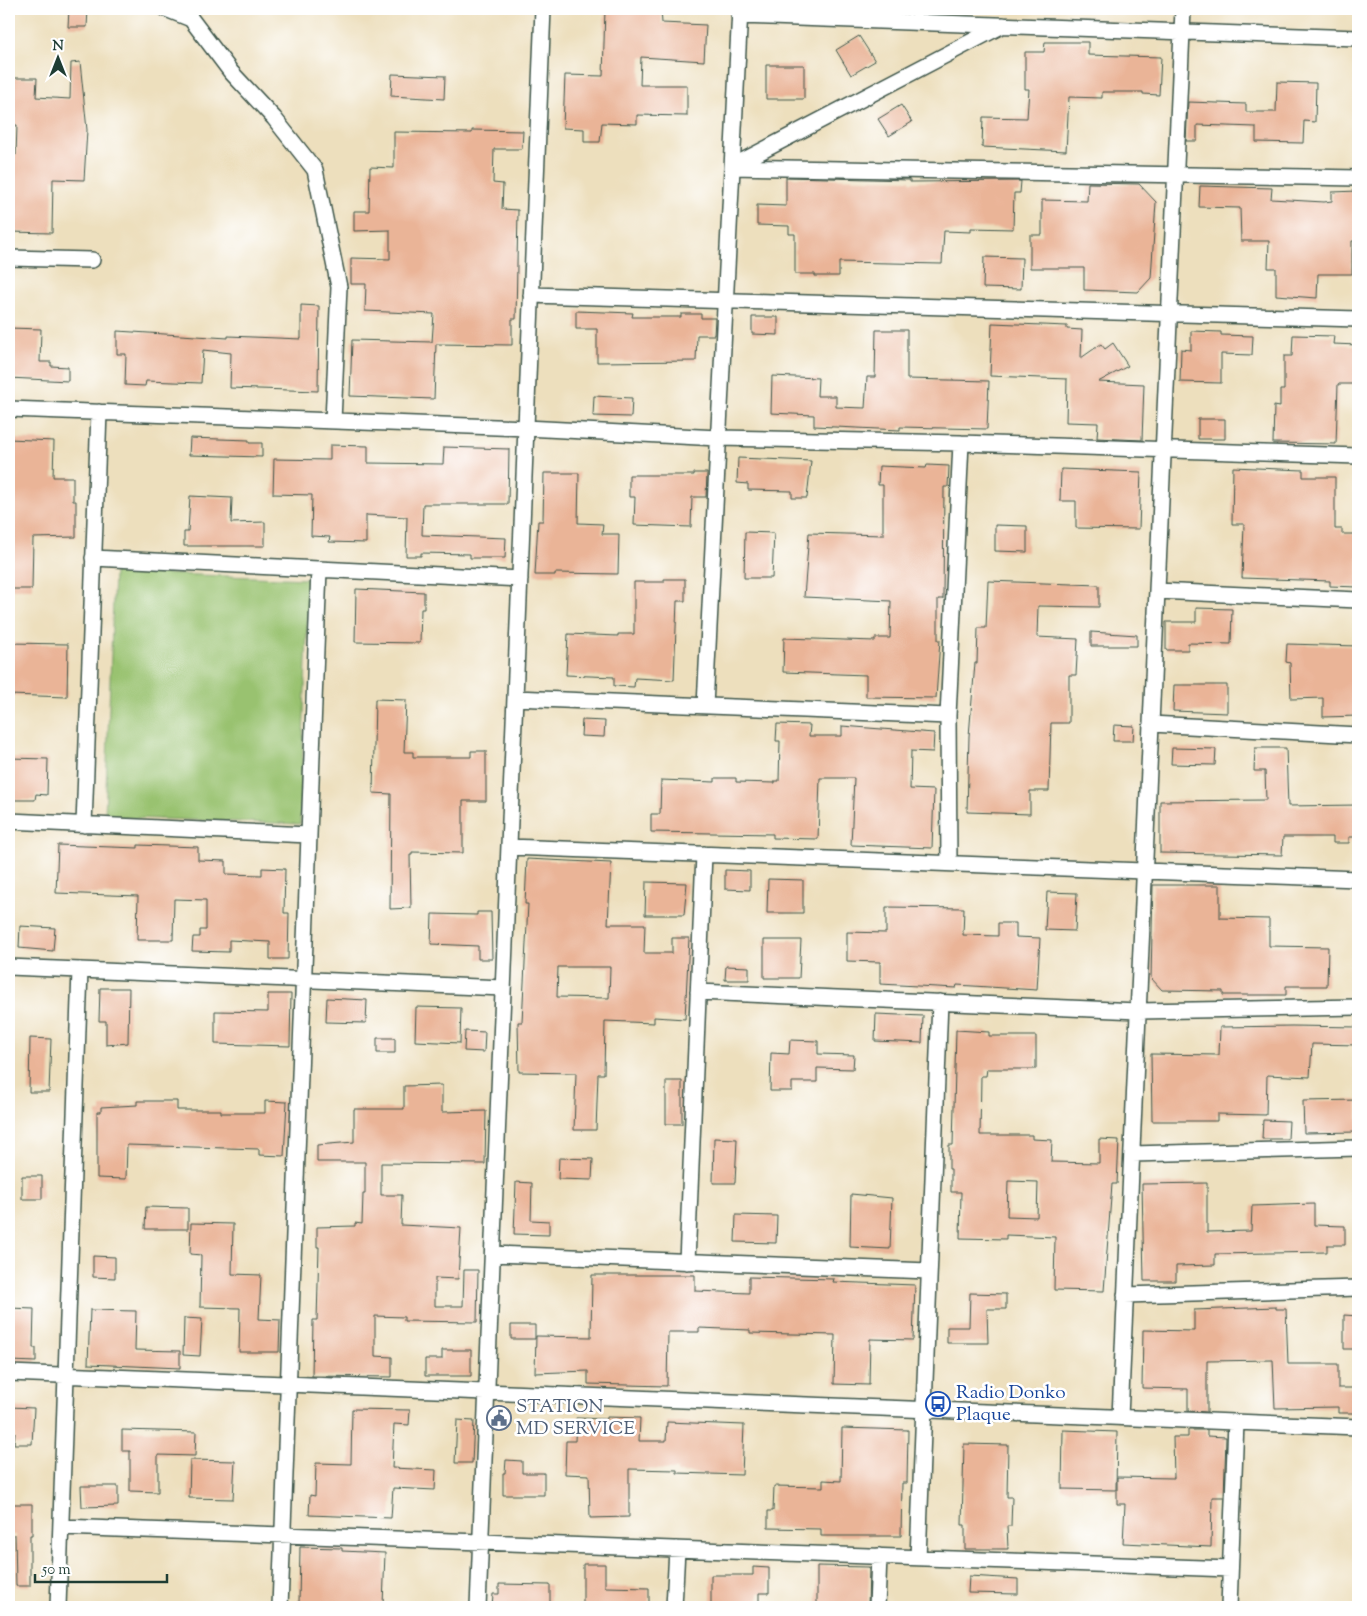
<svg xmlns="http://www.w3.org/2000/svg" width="1367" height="1616" viewBox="0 0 1367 1616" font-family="'Sorts Mill Goudy',serif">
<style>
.green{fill:#99c26f;stroke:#5c8052}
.building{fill:#eab497;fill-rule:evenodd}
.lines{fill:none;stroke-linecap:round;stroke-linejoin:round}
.street-casing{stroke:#3e5549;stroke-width:18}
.street{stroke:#fff;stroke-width:15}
.labels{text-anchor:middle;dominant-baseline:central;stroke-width:5;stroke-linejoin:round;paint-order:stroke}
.transit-label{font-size:19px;fill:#164399;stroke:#fff;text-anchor:start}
.service-label{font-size:19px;fill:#4e5e75;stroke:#fff;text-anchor:start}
</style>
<rect width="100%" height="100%" fill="#fff"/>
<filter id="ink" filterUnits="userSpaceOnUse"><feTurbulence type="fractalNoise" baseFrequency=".02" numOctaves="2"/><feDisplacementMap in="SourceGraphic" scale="10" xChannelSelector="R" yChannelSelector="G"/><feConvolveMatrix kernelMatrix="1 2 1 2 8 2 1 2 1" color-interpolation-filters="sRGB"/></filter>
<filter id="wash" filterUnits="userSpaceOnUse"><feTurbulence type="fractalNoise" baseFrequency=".0096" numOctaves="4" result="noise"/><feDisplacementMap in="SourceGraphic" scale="20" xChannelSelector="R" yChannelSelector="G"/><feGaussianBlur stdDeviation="1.12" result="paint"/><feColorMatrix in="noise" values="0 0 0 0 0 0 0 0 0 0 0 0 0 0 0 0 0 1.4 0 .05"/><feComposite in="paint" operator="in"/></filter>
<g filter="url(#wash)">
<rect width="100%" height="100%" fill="#eddfbd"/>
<!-- green -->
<path class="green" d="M114 572 309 579 300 824 105 817Z"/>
<g id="blocks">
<!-- building -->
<path class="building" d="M69 9H88L87 27H68Z
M605 9H661L662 23 706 25 704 61 641 57 640 85H687V116L637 115V124L602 123 600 142H584V129L563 128 565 75 603 76Z
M859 36 875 61 851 75 836 50Z
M1045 42H1088V55L1161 57 1159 95 1143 94V92H1102V98L1069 97 1066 151 982 147 983 117 1027 118 1029 89H1025V52H1044Z
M80 62 87 130 84 180 53 179 52 233 9 232V155H16L17 125H9L10 78H37L36 97 70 99 71 63Z
M766 65H804V99H766Z
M392 74 445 76 444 99 391 96Z
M1277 82 1316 83 1315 122 1304 121 1303 143 1256 142V127L1197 125V141H1186L1188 102 1246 104V112H1276Z
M901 105 912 122 889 136 878 119Z
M472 130 523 131 522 149H494L493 183 503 184 502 209 518 210 516 319H512V345L436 344 434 399 350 396 352 340 432 342 434 314 365 311 366 284H351V258L390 259V230L354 231V211H369L370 167 394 168V132L472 133Z
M786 177 910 180V182L1021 181 1020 193H1014L1013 229 971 228V232L944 231 942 264 839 262V276H815V274H795V234H789V226L757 225V205L786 206Z
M1088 183 1139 184 1156 202 1151 278 1138 292 1084 290V268H1030V235H1042V200L1087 201Z
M1200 186 1272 188 1271 199 1324 202 1332 201V192L1358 191V241H1352V274H1318L1317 298 1276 295V268H1268L1269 241H1241L1240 208 1199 207Z
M984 257 1022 258 1021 289 983 288Z
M301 305 319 306 318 391 230 388 231 353 203 350 201 383 146 381 145 386 125 385 126 354H117V331L228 338V336L301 339Z
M576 311 633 313 632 317H681V314H701V318H715L714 335H697L696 361 597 362V329H576Z
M752 317H778V335L752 334Z
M992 323 1067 326V329L1082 330 1081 358 1101 344 1105 349 1113 343 1128 366 1098 382 1144 384 1142 440 1097 438 1098 423 1066 422 1067 379 990 376Z
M9 328 41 329 40 362H51V366L68 367V381L9 378Z
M876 330H907V379L989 381 987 429 900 427V430L814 426V415L771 413 772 376 818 378 817 396H836V407L865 408 867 377H875Z
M1191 331 1221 332V335L1253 336 1252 355 1221 354V383L1180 382 1181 349 1191 350Z
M1293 335 1334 336 1333 344 1358 345V384H1338L1336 444 1273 443 1274 406 1280 407V390H1284V356H1292Z
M594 396 632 398 631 417 593 416Z
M1198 419H1225V439H1198Z
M190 438 249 440V443H262V457L189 455Z
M9 439 54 441 53 477H73V501H76V537L33 538 32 589H9Z
M330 445 368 446V463L443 464 444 447 509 449 508 504H423L422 535 506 538 505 558H470V554L421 553V556H406L407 517 366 515V543L329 542 330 537 311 536 312 495 273 494 274 459 330 460Z
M738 458 811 461 807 498H792V491L748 490V484L737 483Z
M927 465 949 466 948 487H944L943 599H938V640H940L936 698 866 697V675L783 672 784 638 875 641V638H890L891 601 804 597 809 533 883 535V485H878L879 466 926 468Z
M1233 467 1303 470V477H1335V529H1342V534H1358V587L1330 586V581L1242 578 1244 524H1232Z
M1061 469 1141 472 1139 529 1076 528V501H1060Z
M544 473H579L578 523 603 524 602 534H619L618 574 555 573V575H535L538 521H543Z
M694 473H707L706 497H692L691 527 634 525 635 497H629V475H694Z
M190 496 232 498 231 523 265 522V546H184V532H188Z
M995 525 1027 526V552L995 551Z
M745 532 774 533 772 578H744Z
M664 579H685V601H677L674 680 635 678 634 687 614 686V677L566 675 568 634 618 636V634H634V582H664Z
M988 581 1099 585V607L1038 606 1037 637 1078 639 1076 675H1069V723H1051L1049 791H1030V814L967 812 969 736 975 663H977L978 628H986Z
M356 589 424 592V609H421L420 643 355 642Z
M1196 608 1232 609 1231 644 1188 643V650H1166V622H1196Z
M1091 632 1137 635V646H1091Z
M9 643 68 644 67 697 9 695Z
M1287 644 1358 646V716L1323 717V698L1291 699 1290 663 1286 662Z
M1174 685H1227V713L1173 711Z
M375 699 406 700 404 752H413V757H471V751H486V801H463V853L412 852V855H410L411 908 390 909 391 794 373 793Z
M582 720 605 721 604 737 581 736Z
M777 724 810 725 809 736H842V726L934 733 933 752 911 751 910 789 934 790 932 848 851 845 854 778H820L818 839 773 838V834L651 832V814H660L661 780 715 782V778H736V782L775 783V781H779L780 741H776Z
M1114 725 1134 726 1133 741H1113Z
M1172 748 1216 749 1215 765 1171 764Z
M1255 748H1286L1288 806 1358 805V837H1349V843H1333V837H1283L1282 855 1160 853V801L1266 800 1265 771H1254Z
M9 758 48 759 47 795 36 794 35 800H9Z
M58 845 138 848V845L198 847V860L226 861V874L262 875V868L285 869 284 913H289L288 959H270V942L229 940V952L192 951 193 937H200V930H206V900L174 899 173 940H137L138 896 56 893Z
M527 859 611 863 608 924H645L644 953H672V938H689L685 1019 654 1017V1023L605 1021 604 1074H598L596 1130H574L576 1073 519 1072 518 1022H522L528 904H525ZM558 967H610L609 998 557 997Z
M725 870 750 871V890L725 889Z
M768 879 803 880V913H767Z
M646 882 687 883 684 915H645Z
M1153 885H1220V918L1269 919V946L1328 947 1327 986H1286V995H1223V991L1162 990 1151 978Z
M1047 892 1077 893 1075 931 1045 930Z
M886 907 964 908 963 935 998 936V923H1016V937L1040 938 1037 990 957 985 956 988 880 984V962L847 961V932L886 933Z
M477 912H491L492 959H478V946L431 944 432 914 477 915Z
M20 926 55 928 53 951 19 948Z
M764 940H801L799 978H764Z
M726 966 749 967V980H725Z
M100 988H129L128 1043 106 1045V1021H99Z
M268 994H291L290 1046 215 1044V1011L268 1012Z
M327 998 367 1000 366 1023 326 1022Z
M416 1007 461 1008 460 1043 415 1041Z
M876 1014 923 1016 922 1043 875 1041Z
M1292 1026 1358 1027V1045L1312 1044 1310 1077 1267 1075 1266 1115 1217 1114V1121H1152L1151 1054 1219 1055 1220 1027Z
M956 1030 989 1032V1036H1036V1069H987L986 1076H981L980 1135H1032V1139L1052 1140 1051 1162 1099 1163V1139L1119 1140 1117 1184H1112L1104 1291 1054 1290 1055 1237 1006 1235V1239L960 1238 961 1192H951V1169H949V1145H953ZM1008 1181 1038 1182 1037 1217 1007 1216Z
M465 1031 485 1032 484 1052 464 1051Z
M30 1038 51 1039 49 1092H29Z
M377 1038H395V1053H377Z
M790 1040 818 1041V1054L854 1055 853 1069 817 1068V1082H792V1091H770L771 1053 789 1054Z
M666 1081H682V1124H666Z
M442 1085V1112L486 1111 485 1164 381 1163V1195H402L401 1225 461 1228 458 1279 435 1278V1306H463L464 1270H478L477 1322 404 1321V1317L375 1316V1356L392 1357V1377L312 1376 313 1320H317L319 1247H317V1227L355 1226V1223L362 1224 363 1194H365V1162H317V1145L354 1142V1109H404V1086Z
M1358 1100V1132L1304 1133 1303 1101Z
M137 1101H177V1110H221V1113H265V1101L287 1102 284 1156 259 1155V1149L127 1145 126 1179 97 1178V1112H101V1107L137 1105Z
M1263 1120 1289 1121 1288 1139H1262Z
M714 1138 737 1139 735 1183H713Z
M559 1158 593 1159 592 1180 558 1179Z
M22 1176H42V1199H22Z
M516 1182 532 1183 531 1220 549 1221V1235L514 1234Z
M1207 1183V1232L1251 1231 1252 1206 1314 1204V1225L1345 1226V1245H1327V1252L1215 1254V1265L1176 1266V1281H1144L1142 1184Z
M851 1194 892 1198 890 1249 850 1247Z
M146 1207 188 1208V1229H145Z
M736 1215 777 1216 776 1243 735 1242Z
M191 1223 233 1224 232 1274 261 1275 259 1319 280 1320 279 1352H239L240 1308 200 1307 201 1255 190 1254Z
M93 1256 115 1257V1278L93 1277Z
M592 1275H695V1291L749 1293V1277L834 1279 833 1282 915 1285 913 1340 870 1339 869 1385 834 1384 835 1335 750 1333V1330L699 1328V1332H668L667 1386 588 1384V1371L535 1373 536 1336 591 1337Z
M970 1293 1006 1294V1309H987L988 1343H947V1327H969Z
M1276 1307V1309H1286L1288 1364H1338V1388H1358V1413H1338V1407L1275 1408 1273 1360 1207 1361V1412L1188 1411V1389L1142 1388 1143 1330 1194 1331V1310Z
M9 1308 34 1309 33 1348H36V1362L9 1361Z
M90 1310 136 1311 135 1350 180 1351V1368L88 1364Z
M1344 1315 1358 1316V1349H1344Z
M184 1318 202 1319 200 1356 183 1355Z
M511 1325H535V1339H511Z
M442 1350H471V1376H425V1359H442Z
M9 1407 34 1408 32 1444H14L15 1432H9Z
M352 1409 410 1410 409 1425 394 1424 392 1468 436 1470 435 1490 393 1488 391 1518 309 1515 310 1495 315 1496 316 1463 351 1464Z
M607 1417 640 1418 639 1441H666L667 1422 744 1425 742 1475 677 1473V1470L629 1469V1517L590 1518 589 1475 565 1474 566 1441H575L576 1418 607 1419Z
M457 1420 474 1421 472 1463H455Z
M842 1428 908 1430 907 1483H902L901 1536H821V1529L768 1528V1511H773L774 1486 823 1487V1480L841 1481Z
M122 1430 196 1432 195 1456 158 1455V1492L130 1491V1451H122Z
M1063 1430 1117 1432 1116 1490 1062 1489Z
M1188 1430H1207V1436L1226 1437 1224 1497H1212L1211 1547 1123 1543 1125 1504H1117V1477L1174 1478 1173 1437H1188Z
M964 1444 1008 1445 1007 1497H1012L1011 1526H1007L1008 1549H965V1525H962Z
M190 1460 235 1461 233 1499 189 1498Z
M506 1460 522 1461V1473H544V1495H503V1473H505Z
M81 1486H118V1506L82 1507Z
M9 1504H32V1535H30V1586H16L15 1535H9Z
M300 1547 342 1548V1551L385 1553 383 1605 329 1602 328 1605 299 1604Z
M583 1564H605V1587L649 1588V1607H583Z
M817 1566 869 1567 868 1607H817Z
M753 1567 769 1568V1593H759V1607H711V1575H753Z
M969 1576 1018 1579V1594L968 1593Z
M499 1584 550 1585V1607H492L493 1594H499Z"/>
</g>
</g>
<g filter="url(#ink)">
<use href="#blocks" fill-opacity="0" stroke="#3e5549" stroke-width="1"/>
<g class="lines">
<defs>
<path id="street" d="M166 9 191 19 231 72 274 118 315 170 339 287 333 421
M739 16 1358 38
M733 166 1003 25
M732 167 1358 178
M9 258 92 260
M531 295 1358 319
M9 409 526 428 718 438 961 443 1358 456
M93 558 520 579
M1157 591 1358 600
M515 698 948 716
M705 706 740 9
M1151 724 1358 735
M9 821 309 835
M84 825 99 412
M509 847 1358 879
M949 863 948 716 961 443
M9 967 503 988
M698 992 1138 1011 1358 1007
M1132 1154 1358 1148
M493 1254 929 1271
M687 1262 704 854
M1125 1295 1358 1288
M9 1373 1358 1427
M1120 1417 1183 9
M61 1527 1230 1569
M918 1558 940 1002
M58 1607 80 970
M280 1607 319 569
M478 1607 543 9
M674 1607 677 1549
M877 1607 879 1556
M1229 1607 1236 1422"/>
</defs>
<!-- street casing -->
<use href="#street" class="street-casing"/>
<!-- street -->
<use href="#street" class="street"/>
</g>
</g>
<!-- icons -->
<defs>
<symbol id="bus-ring" viewBox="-11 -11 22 22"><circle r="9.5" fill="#fff" stroke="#1a4fb4" stroke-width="1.5"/><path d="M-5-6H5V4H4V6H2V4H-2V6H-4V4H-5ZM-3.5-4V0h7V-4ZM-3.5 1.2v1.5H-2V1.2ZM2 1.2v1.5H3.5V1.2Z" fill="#1a4fb4"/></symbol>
<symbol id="civic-ring" viewBox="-11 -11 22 22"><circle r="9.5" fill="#fff" stroke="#5c6f8a" stroke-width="1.5"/><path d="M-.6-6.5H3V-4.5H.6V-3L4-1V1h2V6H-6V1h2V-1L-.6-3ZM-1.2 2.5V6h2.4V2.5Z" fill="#5c6f8a"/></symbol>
</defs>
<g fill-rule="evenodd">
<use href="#bus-ring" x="924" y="1390" width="28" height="28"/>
<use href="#civic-ring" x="485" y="1404" width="28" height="28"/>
</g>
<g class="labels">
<!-- transit labels -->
<g class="transit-label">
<text x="956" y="1393">Radio Donko<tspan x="956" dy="22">Plaque</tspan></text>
</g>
<!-- service labels -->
<g class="service-label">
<text x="516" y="1407">STATION<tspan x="516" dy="22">MD SERVICE</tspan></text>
</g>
</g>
<!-- margin -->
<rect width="1367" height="1616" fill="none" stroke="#fff" stroke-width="30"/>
<!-- north arrow -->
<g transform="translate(58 58)" stroke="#ffffff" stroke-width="4" paint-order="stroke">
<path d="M0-4L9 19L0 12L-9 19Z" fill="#1f3d34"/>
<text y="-8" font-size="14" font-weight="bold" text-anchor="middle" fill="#1f3d34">N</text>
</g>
<!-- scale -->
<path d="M35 1574v8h132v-8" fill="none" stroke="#1f3d34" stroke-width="2.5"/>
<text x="42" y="1574" font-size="15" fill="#1f3d34" stroke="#ffffff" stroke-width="4" paint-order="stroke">50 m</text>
</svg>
